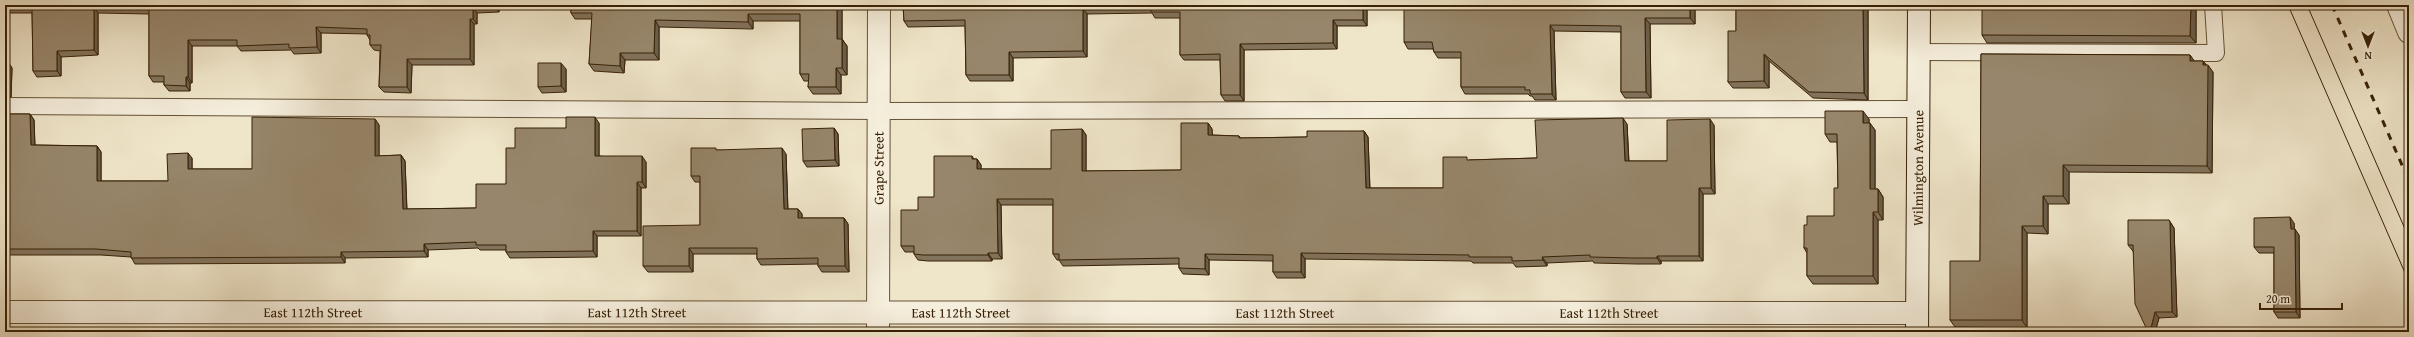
<svg xmlns="http://www.w3.org/2000/svg" width="2414" height="337" viewBox="0 0 2414 337" font-family="'Gentium Book Plus',serif">
<style>
.lines{fill:none;stroke-linecap:round;stroke-linejoin:round}
.service-casing{stroke:#655136;stroke-width:18}
.minor-casing{stroke:#655136;stroke-width:24}
.secondary-casing{stroke:#372005;stroke-width:24}
.service{stroke:#f5eedc;stroke-width:16}
.minor{stroke:#f5eedc;stroke-width:22}
.secondary{stroke:#f5eedc;stroke-width:22}
.tram{stroke:#372005;stroke-width:1}
.rail{stroke:#372005;stroke-width:3;stroke-dasharray:7 7;stroke-linecap:butt}
.wall{fill:#82735c;stroke:#372005}
.shaded-wall{fill:#6a5e4b;stroke:#372005}
.building{fill:#97866b;stroke:#372005}
.labels{text-anchor:middle;dominant-baseline:central;stroke-width:4;stroke-linejoin:round;paint-order:stroke}
.street-label{font-size:14px;fill:#372005;stroke:#f5eedc}
</style>
<rect width="100%" height="100%" fill="#efe5c9"/>
<filter id="stains"><feTurbulence type="fractalNoise" baseFrequency=".005" numOctaves="4"/><feColorMatrix values="0 0 0 0 .2 0 0 0 0 .09 0 0 0 0 .02 0 0 0 .5 -.17"/></filter>
<radialGradient id="worn" r=".72"><stop offset=".6" stop-color="#630" stop-opacity="0"/><stop offset="1" stop-color="#630" stop-opacity=".3"/></radialGradient>
<g class="lines">
<defs>
<path id="service" d="M1919 52 2216 53 2213 5
M5 106 879 111 1918 109"/>
<g id="minor">
<path d="M2398 5 2409 32"/>
<path id="s1" d="M5 312 1917 313"/>
<path id="s2" d="M878 332 879 5"/>
</g>
<g id="secondary">
<path id="s3" d="M1917 332 1919 5"/>
</g>
</defs>
<!-- service casing -->
<use href="#service" class="service-casing"/>
<!-- minor casing -->
<use href="#minor" class="minor-casing"/>
<!-- secondary casing -->
<use href="#secondary" class="secondary-casing"/>
<!-- service -->
<use href="#service" class="service"/>
<!-- minor -->
<use href="#minor" class="minor"/>
<!-- secondary -->
<use href="#secondary" class="secondary"/>
<!-- tram -->
<path class="tram" d="M2288 5 2409 282
M2307 5 2409 238"/>
<!-- rail -->
<path class="rail" d="M2332 5 2409 181"/>
</g>
<!-- wall -->
<path class="wall" d="M5 5H521V8H499V12L477 13V24H474V65H412L411 93 384 92 379 87 380 51 374 50 370 45V40L367 35V34L321 33V53L294 54 291 50 241 51 237 46H192V83H190V91H169L164 85V82H153L149 76V14L98 13V55L61 57V76L37 77 33 71 32 13H5Z
M570 5H842V39L847 46V75H841V94H813L808 87 809 81H804L800 74V21H753V29L659 27V60H625L624 73 594 71 589 64 592 19H575L571 13V7Z
M903 5H1367V26H1337V49L1244 50V101H1225L1221 95 1220 60H1184L1180 55V18H1155L1152 13 1087 14V57L1013 58V81H970L966 75 965 26 908 27 904 21Z
M1695 5V24H1650L1651 98H1625L1621 92V32L1554 31 1556 100H1535L1532 96H1530L1528 94H1465L1461 87V58H1438L1434 52 1433 49H1408L1404 42Z
M1736 5H1868V100L1813 98 1769 61V88H1733L1728 82 1736 31Z
M2196 5V43H1987L1982 35Z
M1981 54 2190 55 2194 61H2203L2213 72 2212 173 2069 172V204H2048V234L2027 233V328L1955 327 1950 320 1980 261Z
M5 62H8L12 68 11 97H5Z
M566 69V92L542 93 538 87Z
M5 110 9 114H30L34 120 35 145 97 146 101 152V181H168L192 158V169H252L375 119 379 125V156L401 155 405 161 407 209 476 208 506 184 515 148 566 128 599 123V156L646 162V188H641V236H597V257L510 258 506 252V250H480L478 248 428 250V257L345 258V263L135 264 131 257 101 255H5Z
M1869 119V123L1875 130V189H1878L1883 197V220H1878V284H1813L1807 276V253L1804 248 1807 225 1834 216 1838 188 1837 142H1830L1825 134Z
M1208 123 1212 129V135L1239 136 1241 138 1307 137 1364 131 1368 137 1370 188H1443L1469 160 1537 158 1627 124 1629 161H1667L1714 125 1715 194H1703V261H1661V264H1637L1594 263 1593 261 1547 263V266L1516 267 1513 263H1473L1471 261 1305 259V278H1277L1273 272V261L1209 260V275L1183 274 1179 268V264L1063 266 1059 260H1057L1053 254V205H1001L1002 259H992V261H928L918 260 914 254V252H905L901 246 918 210 934 197 972 156 974 159H977L981 165V169H1051L1082 129 1086 135V171L1181 170Z
M834 128 838 134 839 166 807 167 803 161Z
M717 150 786 154 788 209H798L802 214V218H844L848 224 849 272H822L818 266V264L761 265 757 259V254H693V272H648L643 266 700 225V182H695L691 176Z
M2169 220 2174 228 2177 317 2159 318 2155 332 2133 251 2132 250 2128 245Z
M2294 223V229L2299 235 2300 318H2278L2274 312V253H2259L2254 247Z"/>
<!-- shaded-wall -->
<path class="shaded-wall" d="M495 5H497L499 8V12L495 6Z
M837 5H842V46L837 39Z
M1363 5H1367V26L1363 20Z
M1690 5H1695V24L1690 18Z
M1863 5H1868V100L1864 93Z
M2191 5H2196V43L2190 36Z
M94 7 98 13V55L94 50Z
M473 7 477 13V24L473 19Z
M1083 8 1087 14V57L1083 51Z
M748 14 753 21V29L748 22Z
M1645 18 1650 24 1651 98 1646 92Z
M470 19 474 24V65L470 59Z
M655 20 659 27V60L654 53Z
M1333 20 1337 26V49L1333 43Z
M1550 25 1554 31 1556 100 1552 94Z
M316 27 321 33V53L317 47Z
M842 39 847 46V75L842 68Z
M188 40 192 46V83L188 77Z
M1240 44 1244 50V101L1240 95Z
M57 51 61 57V76L57 71Z
M1009 52 1013 58V81L1009 75Z
M620 53 625 60 624 73 620 66Z
M1764 54 1769 61V88L1764 81Z
M2190 55 2195 62 2190 61Z
M407 59 412 65 411 93 407 87Z
M2203 61 2208 68V65L2213 72 2212 173 2207 166Z
M8 62 12 68 11 97 7 91Z
M561 63 566 69V92L561 86Z
M836 68 841 75V94L836 87Z
M186 77 190 83V91L186 86Z
M1863 111 1869 119V130L1863 123Z
M30 114 34 120 35 151 31 145Z
M595 117 599 123V162L595 156Z
M1623 118 1627 124 1629 167 1625 161Z
M375 119 379 125V162L375 156Z
M1710 119 1714 125 1715 194 1711 188Z
M1208 123 1212 129 1213 141 1208 135Z
M1870 123 1875 130V197L1870 189Z
M834 128 838 134 839 166 835 160Z
M1082 129 1086 135V177L1082 171Z
M1364 131 1368 137 1370 194 1366 188Z
M97 146 101 152V187L97 181Z
M782 148 786 154 788 215 784 209Z
M188 153 192 158V175L188 169Z
M401 155 405 161 407 215 403 209Z
M642 156 646 162V188L642 182Z
M977 159 981 165V175L977 169Z
M2063 165 2069 172V204L2063 196Z
M637 182 641 188V236L637 231Z
M1699 188 1703 194V261L1699 256Z
M1878 189 1883 197V220L1878 212Z
M2043 196 2048 204V234L2043 226Z
M997 199 1001 205 1002 259 998 253Z
M798 209 802 214V224L798 218Z
M1873 212 1878 220V284L1873 276Z
M2290 217 2294 223 2295 235 2291 229Z
M844 218 848 224 849 272 845 266Z
M2170 222 2174 228 2177 317 2172 312Z
M2022 226 2027 233V328L2022 320Z
M2295 229 2299 235 2300 318 2296 312Z
M593 231 597 236V257L593 251Z
M424 244 428 250V257L424 251Z
M689 248 693 254V272L689 266Z
M341 252 345 258V263L341 257Z
M988 253 992 259V261L988 255Z
M1301 253 1305 259V278L1301 272Z
M1205 254 1209 260V275L1205 269Z
M1657 256 1661 261V264L1657 258Z
M1542 257 1547 263V266L1543 260Z
M2155 312 2159 318 2155 332H2150Z"/>
<!-- building -->
<path class="building" d="M5 5H495V6L473 7V19H470V59H407V87H379L381 45H370V35H367V29L316 27 317 47 289 48V44L237 46V40H188V77H186V86L164 85V76H149V8L94 7V50L57 51V71H33L32 7H5Z
M571 5H837V39H842V68H836V87H808L809 74H800V14H748V22L655 20 654 53H620V66L589 64 592 13H571Z
M903 5H1363V20H1333V43L1240 44V95H1221L1220 54 1180 55V12H1151V7L1083 8V51L1009 52V75H966L965 20 904 21Z
M1404 5H1690V18H1645L1646 92H1621V26L1550 25 1552 94H1530V90H1525V87H1461V52H1434L1432 42H1404Z
M1736 5H1863L1864 93 1809 92 1764 54V81L1728 82V31H1736Z
M1982 5H2191L2190 36 1982 35Z
M1981 54 2190 55V61H2203V65H2208L2207 166 2063 165V196H2043V226H2022V320H1950V261H1980Z
M5 62H8L7 91H5Z
M538 63H561V86L538 87Z
M5 110H6V114H30L31 145 97 146V181H168L167 154 188 153V169H252V117L375 119V156L401 155 403 209 476 208V184H506V148H515V128H566V117H595V156H642V182H637V231H593V251L506 252V245H476V242L424 244V251L341 252V257L131 258V252L96 249H5Z
M1825 111H1863V123H1870V189H1878V212H1873V276H1807V248H1804V225H1807V216H1834V188H1838L1837 134H1825Z
M1623 118 1625 161H1667V120L1710 119 1711 188H1699V256H1657V258H1633L1590 257V255L1542 257 1543 260 1512 261V257H1469V255L1301 253V272H1273V255L1205 254V269L1179 268V258L1059 260V254H1053V199H997L998 253H988V255H923L914 254V246H901V210H918V197H934V156H972V159H977V169H1051V130L1082 129V171L1181 170V123H1208V135L1239 136V138L1307 137V131H1364L1366 188H1443V157H1467V160L1537 158 1535 120Z
M834 128 835 160 803 161 802 129Z
M691 148H716V150L782 148 784 209H798V218H844L845 266H818V258L757 259V248H689V266H643V226L700 225V176H691Z
M2290 217 2291 229H2295L2296 312H2274V247H2254V218Z
M2128 220H2169L2170 222 2172 312H2155L2150 332H2148L2135 304 2133 245H2128Z"/>
<g class="labels">
<!-- street labels -->
<g class="street-label">
<text stroke="none"><textPath href="#s2" startOffset="164">Grape Street</textPath></text>
<text stroke="none"><textPath href="#s3" startOffset="164">Wilmington Avenue</textPath></text>
<text stroke="none"><textPath href="#s1" startOffset="308">East 112th Street</textPath></text>
<text stroke="none"><textPath href="#s1" startOffset="632">East 112th Street</textPath></text>
<text stroke="none"><textPath href="#s1" startOffset="956">East 112th Street</textPath></text>
<text stroke="none"><textPath href="#s1" startOffset="1280">East 112th Street</textPath></text>
<text stroke="none"><textPath href="#s1" startOffset="1604">East 112th Street</textPath></text>
</g>
</g>
<!-- margin -->
<rect width="2414" height="337" fill="none" stroke="#efe5c9" stroke-width="20"/>
<rect x="6" y="6" width="2402" height="325" fill="none" stroke="#372005" stroke-width="2"/>
<rect x="10" y="10" width="2394" height="317" fill="none" stroke="#372005"/>
<!-- north arrow -->
<g transform="translate(2368 46) rotate(180)" stroke="#f5eedc" stroke-width="3" paint-order="stroke">
<path d="M0-3L7 15L0 10L-7 15Z" fill="#372005"/>
<text y="-6" font-size="11" font-weight="bold" text-anchor="middle" fill="#372005">N</text>
</g>
<!-- scale -->
<path d="M2260 303v6h82v-6" fill="none" stroke="#372005" stroke-width="2"/>
<text x="2266" y="303" font-size="12" fill="#372005" stroke="#f5eedc" stroke-width="3" paint-order="stroke">20 m</text>
<rect width="100%" height="100%" filter="url(#stains)"/>
<rect width="100%" height="100%" fill="url(#worn)"/>
</svg>
